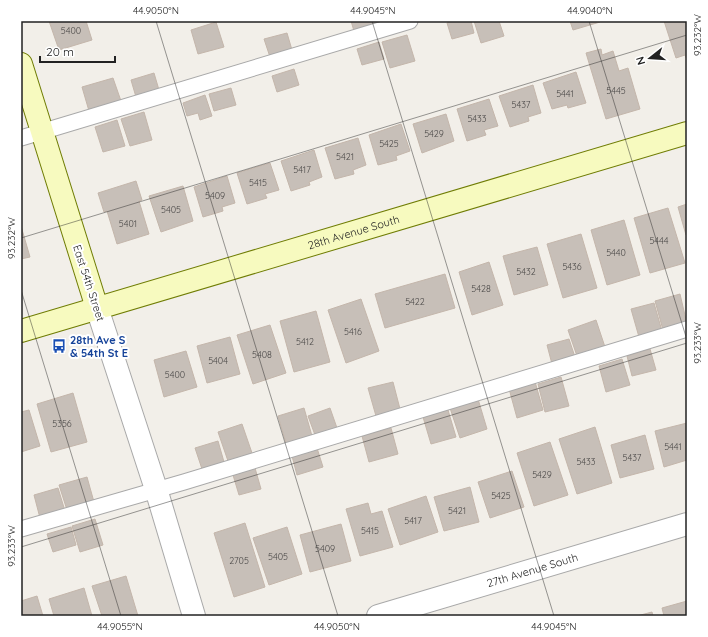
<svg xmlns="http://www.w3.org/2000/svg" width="708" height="637" viewBox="0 0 708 637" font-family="Quicksand,sans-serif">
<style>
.building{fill:#c7bfb8;stroke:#c4b6ab}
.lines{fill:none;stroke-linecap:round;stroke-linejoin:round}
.lane-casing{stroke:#a9a9a9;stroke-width:17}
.street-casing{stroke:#a9a9a9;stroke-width:24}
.secondary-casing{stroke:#707d05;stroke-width:24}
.lane{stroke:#fff;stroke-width:15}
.street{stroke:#fff;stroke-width:22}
.secondary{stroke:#f7fabf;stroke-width:22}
.ticks{fill:none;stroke:#222;stroke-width:1;stroke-opacity:0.45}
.labels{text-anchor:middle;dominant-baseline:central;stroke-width:4;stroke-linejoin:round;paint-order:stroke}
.number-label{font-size:9px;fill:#4b4948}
.street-label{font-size:11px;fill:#222;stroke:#fff}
.transit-label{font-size:11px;font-weight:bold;fill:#164399;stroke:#fff;text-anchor:start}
.neatline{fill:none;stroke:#222;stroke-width:1.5}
.ticks-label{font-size:10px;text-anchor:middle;fill:#222}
</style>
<rect width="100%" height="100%" fill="#f2efe9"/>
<!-- building -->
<path class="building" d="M49 21H86L92 40 59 50Z
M351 21H376L377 24 354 31Z
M452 21H471L474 33 452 39 447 23Z
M474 21H499L504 36 481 43Z
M570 21H600V22L573 30Z
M664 21H687V60L685 55 676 58Z
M216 22 224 47 198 54 191 30Z
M287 33 292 50 270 57 264 39Z
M407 35 415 61 390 68 382 42Z
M379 42 384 59 362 65 357 49Z
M601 49 602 55 613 51 619 71 628 68 640 109 606 119 586 53Z
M294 69 299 85 277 92 272 76Z
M576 72 586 103 568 108 567 105 552 109 543 83Z
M154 73 159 90 136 97 131 80Z
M113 78 121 101 89 111 82 87Z
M533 85 541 113 528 117 529 121 510 127 499 96Z
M231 88 236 105 214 111 209 94Z
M205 95 212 116 200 120 198 113 187 116 183 103Z
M489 99 498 126 484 130 486 135 467 141 457 109Z
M144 112 152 140 130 146 121 119Z
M446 114 454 141 422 153 413 124Z
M117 120 125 146 103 152 95 127Z
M401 124 410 151 396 156 397 160 378 165 369 135Z
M358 138 366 165 353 170 354 174 335 179 325 148Z
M314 150 322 177 309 182 310 185 291 191 281 161Z
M270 163 279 190 265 194 267 198 247 204 237 173Z
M227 176 235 203 222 207 223 211 203 217 194 187Z
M136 181 142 200 139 201 149 234 117 244 107 211 104 212 98 193Z
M183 186 193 221 161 232 149 196Z
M687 204V235H686L678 207Z
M668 208 685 263 650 273 634 218Z
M624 220 640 275 607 285 591 230Z
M21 226 30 257 21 259Z
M581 234 597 288 563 298 547 244Z
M537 247 548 285 514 295 503 256Z
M489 262 503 305 472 315 459 272Z
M445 274 455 308 385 328 375 294Z
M680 294 687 324 663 330 655 301Z
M361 299 379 351 346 363 328 310Z
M654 303 662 331 639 337 631 309Z
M316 311 330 362 294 372 280 321Z
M596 320 605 347 577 356 568 330Z
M270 325 286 373 253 384 237 335Z
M230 337 240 374 207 383 197 346Z
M569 339 575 357 552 364 547 345Z
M650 349 656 370 632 376 627 356Z
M186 351 197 387 164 397 154 360Z
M622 359 630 385 606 392 599 366Z
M561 377 569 406 545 412 538 384Z
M534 378 543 410 517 418 508 385Z
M393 382 400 409 376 416 368 388Z
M73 393 87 442 51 452 37 404Z
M478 399 487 429 460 438 450 408Z
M304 408 312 436 286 443 278 416Z
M330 408 337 428 315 435 308 416Z
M29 410 40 446 21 452V412Z
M448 410 456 437 431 444 423 417Z
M687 423V460L664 467 655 431Z
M242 424 252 453 228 461 218 432Z
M595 427 612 483 577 494 559 439Z
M391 428 398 454 369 462 362 436Z
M645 435 654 469 620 478 611 445Z
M218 441 224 462 202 469 195 448Z
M550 442 568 495 534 506 517 453Z
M317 448 323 467 297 475 292 456Z
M255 468 261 489 239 495 233 475Z
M512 471 524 507 490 518 478 482Z
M87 477 94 502 67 510 59 485Z
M470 487 479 522 444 531 434 497Z
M58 488 65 511 40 518 34 495Z
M426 496 438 532 400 545 388 509Z
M368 503 371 514 382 511 393 547 360 556 346 509Z
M95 519 103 545 80 552 72 526Z
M245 523 265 587 234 597 214 533Z
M341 524 351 561 310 572 300 535Z
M71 527 76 545 53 552 47 534Z
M287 527 302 574 269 585 253 538Z
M126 576 138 616H102L92 586Z
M84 588 92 616H54L49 599Z
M37 596 43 616H21V601Z
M687 601V616H664L662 608Z
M652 612 653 616H637Z"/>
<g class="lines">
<defs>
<path id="lane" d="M21 138 410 21
M21 529 184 482 687 329"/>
<g id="street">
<path d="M97 308 156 489 194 616"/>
<path id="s1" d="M378 616 687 524"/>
</g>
<g id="secondary">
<path d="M21 64 97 308"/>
<path id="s2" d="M21 331 687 133"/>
</g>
</defs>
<!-- lane casing -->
<use href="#lane" class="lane-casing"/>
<!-- street casing -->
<use href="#street" class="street-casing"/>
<!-- secondary casing -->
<use href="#secondary" class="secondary-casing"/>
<!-- lane -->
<use href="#lane" class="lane"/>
<!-- street -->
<use href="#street" class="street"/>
<!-- secondary -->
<use href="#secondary" class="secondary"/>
</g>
<!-- ticks -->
<path class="ticks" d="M156 21 338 616M372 21 554 616M589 21 687 340M21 238 687 35M21 290 121 616M21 547 687 343"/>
<!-- icons -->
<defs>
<symbol id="bus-bare" viewBox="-9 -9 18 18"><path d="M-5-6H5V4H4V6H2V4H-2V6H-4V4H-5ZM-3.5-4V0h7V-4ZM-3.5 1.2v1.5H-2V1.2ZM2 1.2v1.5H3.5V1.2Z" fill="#1a4fb4" stroke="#fff" stroke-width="2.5" paint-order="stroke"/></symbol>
</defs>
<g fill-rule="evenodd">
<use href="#bus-bare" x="49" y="336" width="20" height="20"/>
</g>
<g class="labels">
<!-- number labels -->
<g class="number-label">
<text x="71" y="30">5400</text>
<text x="616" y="90">5445</text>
<text x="565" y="93">5441</text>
<text x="521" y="104">5437</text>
<text x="477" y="118">5433</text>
<text x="434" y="133">5429</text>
<text x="389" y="143">5425</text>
<text x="345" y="156">5421</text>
<text x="302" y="169">5417</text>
<text x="258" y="182">5415</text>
<text x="215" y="195">5409</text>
<text x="171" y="209">5405</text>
<text x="128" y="223">5401</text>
<text x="659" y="240">5444</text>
<text x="616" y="252">5440</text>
<text x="572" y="266">5436</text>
<text x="526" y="271">5432</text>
<text x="481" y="288">5428</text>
<text x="415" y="301">5422</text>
<text x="353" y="331">5416</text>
<text x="305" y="341">5412</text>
<text x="262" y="354">5408</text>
<text x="218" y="360">5404</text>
<text x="175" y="374">5400</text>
<text x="62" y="423">5356</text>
<text x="673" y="446">5441</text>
<text x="632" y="457">5437</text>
<text x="586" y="461">5433</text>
<text x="542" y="474">5429</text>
<text x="501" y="495">5425</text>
<text x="457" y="510">5421</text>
<text x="413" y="520">5417</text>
<text x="370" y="530">5415</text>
<text x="325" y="548">5409</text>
<text x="278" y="556">5405</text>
<text x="239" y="560">2705</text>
</g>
<!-- street labels -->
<g class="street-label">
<text stroke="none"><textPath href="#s2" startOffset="347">28th Avenue South</textPath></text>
<text transform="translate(89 283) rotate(72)">East 54th Street</text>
<text stroke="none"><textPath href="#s1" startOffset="161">27th Avenue South</textPath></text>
</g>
<!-- transit labels -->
<g class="transit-label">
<text x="70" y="340">28th Ave S<tspan x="70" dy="13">&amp; 54th St E</tspan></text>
</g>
</g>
<!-- border -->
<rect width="708" height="637" fill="none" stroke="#ffffff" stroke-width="44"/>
<!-- north arrow -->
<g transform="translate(650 58) rotate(253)" stroke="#ffffff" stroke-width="3" paint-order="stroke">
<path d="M0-3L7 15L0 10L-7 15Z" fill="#222222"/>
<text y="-6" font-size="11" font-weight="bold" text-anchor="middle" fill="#222222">N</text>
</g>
<!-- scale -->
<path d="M40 56v6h75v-6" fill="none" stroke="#222222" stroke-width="2"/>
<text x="46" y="56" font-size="12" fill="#222222" stroke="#ffffff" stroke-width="3" paint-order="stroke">20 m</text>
<rect x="22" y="22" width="664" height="593" class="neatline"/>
<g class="ticks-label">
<text x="156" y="14">44.9050°N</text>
<text x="373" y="14">44.9045°N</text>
<text x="590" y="14">44.9040°N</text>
<text transform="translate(697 35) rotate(-90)" y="4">93.232°W</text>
<text transform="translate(11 238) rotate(-90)" y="4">93.232°W</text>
<text transform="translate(697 343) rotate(-90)" y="4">93.233°W</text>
<text transform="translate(11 546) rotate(-90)" y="4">93.233°W</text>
<text x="120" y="630">44.9055°N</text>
<text x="337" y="630">44.9050°N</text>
<text x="554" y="630">44.9045°N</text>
</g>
</svg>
